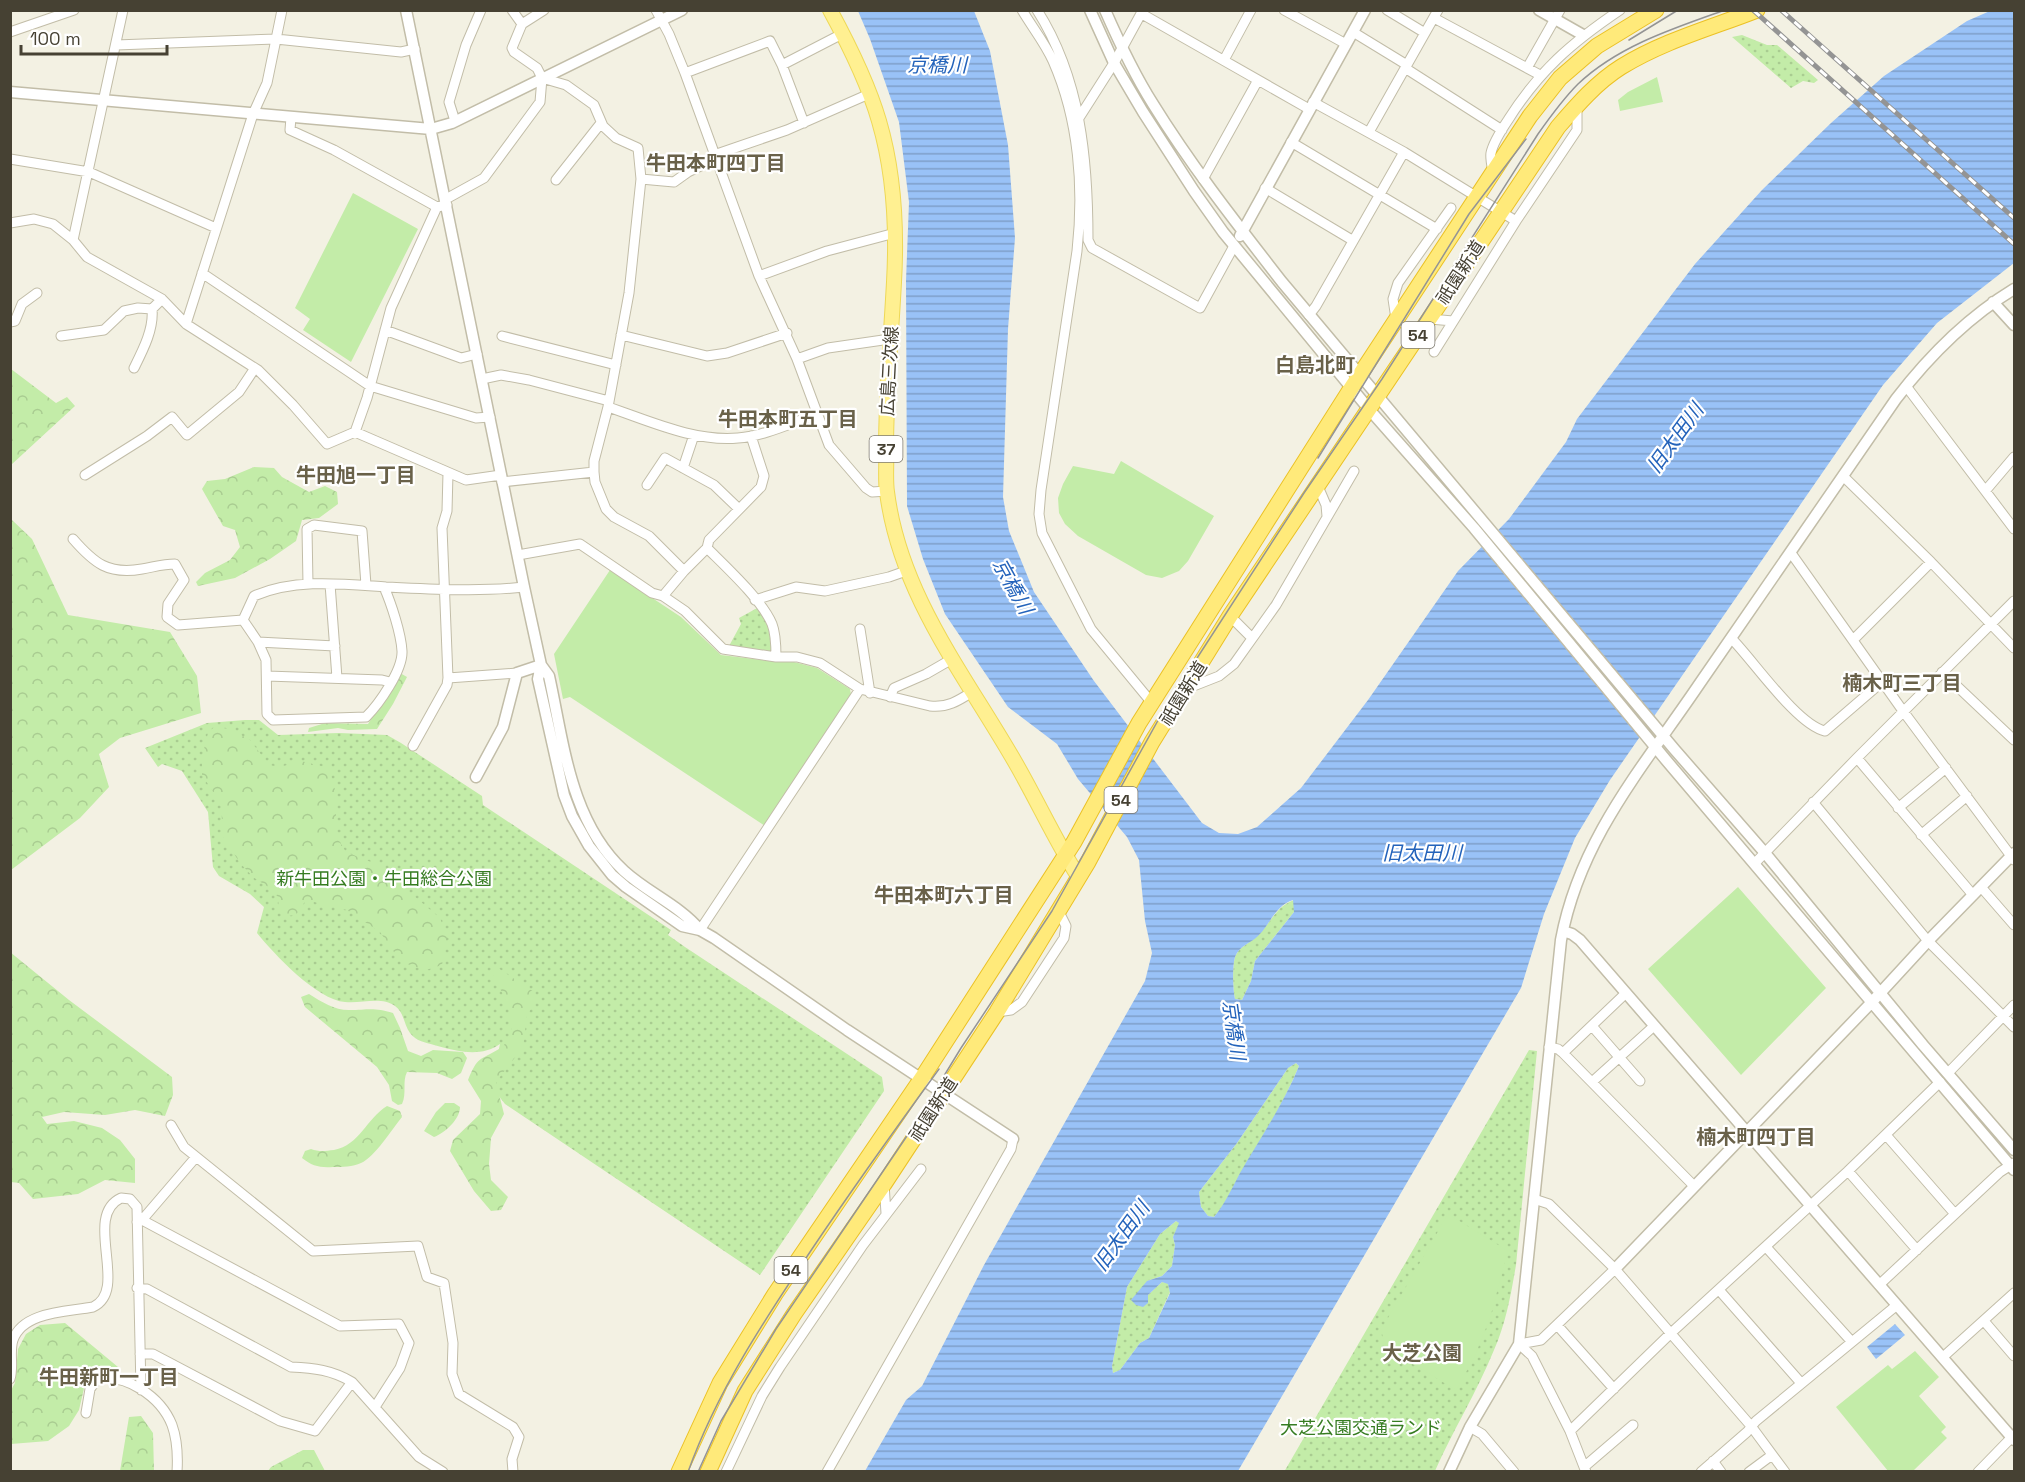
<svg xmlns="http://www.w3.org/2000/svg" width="2025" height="1482" viewBox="0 0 2025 1482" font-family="'Space Grotesk','Noto Sans JP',sans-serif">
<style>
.green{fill:url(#green-dots)}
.forest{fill:url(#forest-crowns)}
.pitch{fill:#c3eca8}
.water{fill:url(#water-rules);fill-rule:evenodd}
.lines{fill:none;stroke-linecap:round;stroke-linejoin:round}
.minor-casing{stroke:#c2bda8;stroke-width:11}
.tertiary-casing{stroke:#c2bda8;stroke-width:13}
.primary-casing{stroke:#eed856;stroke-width:16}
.trunk-casing{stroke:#ebc125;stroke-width:17}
.minor{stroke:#fff;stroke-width:9}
.tertiary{stroke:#fff;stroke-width:10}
.primary{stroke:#fff091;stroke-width:14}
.trunk{stroke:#ffea7a;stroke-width:15}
.tram{stroke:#949494;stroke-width:1.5}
.rail-casing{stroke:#949494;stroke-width:5}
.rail{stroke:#fff;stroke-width:3;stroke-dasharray:9;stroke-linecap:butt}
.labels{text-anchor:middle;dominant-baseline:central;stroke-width:4.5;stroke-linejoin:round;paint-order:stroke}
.shield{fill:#fff;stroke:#7e7a70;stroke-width:1.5}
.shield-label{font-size:16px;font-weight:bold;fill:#464133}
.street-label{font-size:18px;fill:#464133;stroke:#fff}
.park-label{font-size:18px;fill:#367c21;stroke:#fff}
.water-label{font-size:20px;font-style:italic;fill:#2363bb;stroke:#fff}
.neighbourhood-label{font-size:20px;font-weight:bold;fill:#696149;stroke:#fff}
</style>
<defs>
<pattern id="green-dots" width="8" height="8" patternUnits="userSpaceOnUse" patternTransform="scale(1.5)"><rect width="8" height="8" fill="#c3eca8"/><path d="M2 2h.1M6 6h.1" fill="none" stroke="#a9cc91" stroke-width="1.8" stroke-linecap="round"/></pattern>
<pattern id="forest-crowns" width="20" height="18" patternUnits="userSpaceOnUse" patternTransform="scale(1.5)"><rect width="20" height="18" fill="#c3eca8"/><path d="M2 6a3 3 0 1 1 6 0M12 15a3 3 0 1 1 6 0" fill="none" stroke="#a9cc91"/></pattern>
<pattern id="water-rules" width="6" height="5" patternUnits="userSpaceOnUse" patternTransform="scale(1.5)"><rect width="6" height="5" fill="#99c2f7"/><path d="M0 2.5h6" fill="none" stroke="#7f9fc9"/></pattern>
</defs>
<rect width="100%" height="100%" fill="#f3f1e3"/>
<!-- green -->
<path class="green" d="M1742 35 1767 45H1777L1818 80 1814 83 1803 81 1791 88 1732 37Z
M759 607 770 625 774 652 729 646 741 624 739 618Z
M245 720H259L278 735 339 733 387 735 401 743 482 796 483 805 671 930 668 935 685 947 882 1077 884 1091 760 1275 505 1104 491 1086 500 1044C481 1058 455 1051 434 1045 425 1042 417 1042 410 1033 404 1025 404 1012 395 1006 381 996 361 1004 345 1002 317 1000 274 954 257 933L264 907 250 894 219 876 213 867 208 812 182 771 162 764 158 767 145 748 207 723Z
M1294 900V912L1255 961 1251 981 1242 1000 1235 999C1233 990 1232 967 1235 957 1239 946 1251 943 1258 935 1271 923 1276 906 1294 900Z
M1529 1050 1537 1051 1516 1265C1511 1294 1506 1323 1494 1350 1477 1392 1453 1430 1435 1471L1284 1472Z
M1296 1063 1299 1066C1278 1116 1248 1162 1221 1209L1214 1217 1208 1216 1201 1207 1199 1192 1237 1143 1288 1068Z
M1176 1221 1180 1223 1173 1237 1175 1245 1172 1266 1162 1276 1147 1281 1148 1295 1162 1282 1168 1283 1170 1292 1149 1338 1140 1343 1120 1370 1113 1373 1112 1366 1127 1287 1160 1234Z"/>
<!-- forest -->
<path class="forest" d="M11 369 56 403 67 397 75 406 11 465Z
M254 467 274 468 282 477 309 492 325 486 337 492 338 504 319 518 302 520 296 541 270 559 235 578 198 586 196 582 205 573 230 560 240 547 235 530 223 526 202 489 207 481 225 479Z
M11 519 32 539 68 615 170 632 197 676 201 713 120 738 99 754 109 787 80 818 11 870Z
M400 673 407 677 393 704 377 729 348 730 338 728 308 732 309 728 325 723 368 724Z
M215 726 232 730 250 740 269 765 280 767 301 761 329 768 336 794V836L346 852 376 864 440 918 447 937 442 965 426 970 401 962 380 932 347 910 306 900 296 915 286 916 279 911 278 897 270 888 253 877 240 863 223 837 221 804 202 775V757L208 733Z
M10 952 69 1000 172 1077 173 1095 165 1116 135 1110 105 1115 64 1112 42 1117 47 1124 74 1121 102 1128 120 1140 135 1159V1183L105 1180 78 1194 33 1199 19 1183 11 1182Z
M498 968 534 992 536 1001 527 1015 523 1047 496 1082 504 1114 491 1138 489 1164 491 1180 508 1197 501 1210 491 1211 474 1191 450 1151 453 1140 480 1114 481 1101 468 1080C478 1056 479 1061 499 1049 527 1031 502 993 492 973Z
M309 994C322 1002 334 1010 349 1010 368 1010 374 1007 393 1013L400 1028 408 1051 421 1056 433 1050 463 1052 467 1058 461 1073 452 1079 437 1073 407 1072C402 1082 407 1093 402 1104L398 1105 392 1101 389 1085 377 1067 305 1007 301 997Z
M445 1103H454L460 1107C460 1119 445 1133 434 1137L424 1131 436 1112Z
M387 1106 400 1111 402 1117C392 1129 375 1157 361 1163 353 1167 342 1167 333 1167 320 1168 312 1166 302 1158L305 1151 311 1149C319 1152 325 1151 334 1150 360 1145 366 1119 387 1106Z
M65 1323 118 1367 111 1373 95 1375 85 1384 79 1410 69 1426 48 1441 11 1444 10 1392 15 1383 18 1349 26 1334 40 1325Z
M141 1416 153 1433 154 1471H120L129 1417Z
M303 1450H314L325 1471H268L271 1467Z"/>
<!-- pitch -->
<path class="pitch" d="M1657 77 1663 102 1620 111 1618 100 1628 92Z
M353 193 418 229 351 362 303 330 310 319 295 308Z
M1121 461 1214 516 1188 561 1179 571 1162 578 1146 575 1078 536 1065 524 1059 513 1058 498 1063 484 1073 466 1114 474Z
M610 570 681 617 721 655 779 662H794L817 668 850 689 851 695 765 826 570 697 563 699 554 654Z
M1738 887 1826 988 1741 1075 1648 969Z
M1448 1214 1508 1251 1490 1318 1474 1358 1456 1390 1386 1348 1381 1330Z
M1915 1351 1939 1377 1919 1396 1946 1427 1941 1432 1947 1438 1913 1471H1888L1836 1407 1888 1365 1892 1369Z"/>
<!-- water -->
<path class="water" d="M858 11H974L990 51 1008 145 1015 238 1008 329 1003 497 1009 531 1034 592 1094 681 1202 823 1219 833 1238 834 1257 827 1301 788 1368 700 1458 571 1509 519 1566 442 1577 419 1695 264 1762 190 1831 123 1884 76 1967 21 1990 11H2014V263L1937 323 1883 385 1610 780 1575 838 1544 914 1521 988 1238 1471H865L906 1400 922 1386 984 1265 1145 981 1152 953 1145 921 1139 860 1127 837 1078 779 1057 744 1008 707 945 614 923 559 907 506 906 281 909 202 899 122 870 39ZM1293 900 1294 912 1255 961 1251 981 1242 1000 1235 999C1233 990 1232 967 1235 957 1239 946 1251 943 1258 936 1271 923 1275 906 1293 900ZM1296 1063 1299 1066C1283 1105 1261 1137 1240 1173 1232 1188 1225 1204 1214 1217L1208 1216 1201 1207 1199 1192 1237 1143 1288 1068ZM1176 1221 1179 1223 1173 1237 1175 1245 1172 1266 1162 1276 1147 1281 1131 1300 1136 1305 1143 1307 1148 1303V1295L1162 1282 1168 1284 1170 1293 1149 1338 1140 1343 1120 1370 1113 1373 1112 1366 1127 1287 1160 1234Z
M1895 1324 1905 1335 1876 1359 1867 1347Z"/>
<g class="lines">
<defs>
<path id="minor" d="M656 10 669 34 685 73 759 276 797 359 829 445 866 488 872 492 887 491
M1022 10C1032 27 1045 43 1053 61 1079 120 1084 188 1077 251L1041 490 1039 514 1042 533 1091 629 1152 703
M1037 10C1081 79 1088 161 1088 240L1092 248 1200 308 1234 246
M1284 10 1346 44
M1387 10 1425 33
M1142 14 1309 109
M1434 18 1540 75
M522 24 544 10
M10 32 74 10
M1353 32 1407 65
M116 45 276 39 401 52 415 49
M1224 60 1251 10
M782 65 842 34
M1405 68 1502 130
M1527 68 1560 10
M685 73 770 41 782 65 804 123
M542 78 566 85 594 105 603 126 616 138 638 148 641 179 629 293 608 407 594 461V472L595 482 606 509 614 517 649 536 684 571 663 596
M1313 102 1404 152 1516 221
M291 117 290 130 334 150 437 207
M455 121 449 102 466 45 481 10
M1077 121 1114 63 1143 10
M1369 132 1438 10
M1291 142 1437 229
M714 155 787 130 869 94
M10 159 89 172 216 228
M1493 172C1492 166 1490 158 1491 153 1493 143 1502 129 1508 120 1539 71 1571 43 1620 10
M641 179 674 182 688 172 715 159
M1203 179 1258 80
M556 180 601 123
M1265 188 1352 240
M446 199 484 178 540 102 542 78 537 68 514 52 512 48 522 24 512 10
M10 223 34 219 53 224 73 240 87 257 162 299 186 324 258 370 293 405 327 444 355 432 466 480 501 475
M73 240 123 10
M202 273 370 386 476 418 490 417
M759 276 827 251 895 233
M1309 315 1316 306 1404 152
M1396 319 1393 299 1398 283 1451 208
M1430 319 1453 321
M10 322 15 321 22 304 37 293
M186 324 253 114 267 83 282 10
M385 330 461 358 477 354
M621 335 707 356 727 353 787 333
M61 336 104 330 124 311 138 308 152 309
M502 336 616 365
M1434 352 1516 221 1577 130V105
M797 359 828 348 890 339
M134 368C143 350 154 329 152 309L162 299
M482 379 501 375 529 380 609 401
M1906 386 2014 529
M608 407C650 421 694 442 738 438 765 436 793 422 818 414
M355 432 367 398 391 308 437 207 447 205
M683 468 694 435
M85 475 147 436 172 417 187 435 239 392 255 368
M1843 476 1931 562 2014 648
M502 482 594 472
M1317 484 1326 505 1327 516
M647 485 665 458 714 485 739 509
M1986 490 2014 457
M73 539C94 563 108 575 142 569 154 567 163 564 175 564L184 580 168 604 167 617 178 625 243 620
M707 548C726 567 762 600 772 624 776 634 776 646 776 657
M1791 553 1903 711 2014 860
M518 555 580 544 652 593 663 596 685 611 723 649 776 657H797L820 663 860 689 930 706C947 708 958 701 972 692
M684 571 707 548 709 540 761 487 764 476 751 436
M308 584 307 529 314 525 362 531 366 585
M330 584 337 678
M384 587C391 603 401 633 402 651 403 670 379 704 366 717L273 720 267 714 266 660 258 642 243 620 254 596C295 578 343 584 386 587 432 589 479 592 524 587
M755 600 796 587 825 591 889 577 906 571
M1230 616 1252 638
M860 629 870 693
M1731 638C1753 660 1797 725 1825 731L1883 681
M1853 640 1931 562
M258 642 335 646
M1942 672 2014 740
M267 676 382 680 390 682
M448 678 517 673
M1186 689 1219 676 1234 664 1276 605 1354 471
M890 697 894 688 926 674 952 659
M413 746 447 685 448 678 442 528 447 511 448 473
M1857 758 1973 895
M1813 802 1928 941 2014 1027
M1898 808 1946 768
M1921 835 1967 796
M1755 863 1857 758 2014 601
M1981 887 2014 925
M700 930 860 689
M997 1012 1011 1010 1022 1002 1064 938 1066 926 1059 912
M1592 1026 1640 1081
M1549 1047 1558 1049 1563 1053 1694 1186
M1563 1053 1626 993
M1948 1073 2014 1005
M1592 1082 1654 1026
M171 1125 184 1147 313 1251 418 1246 427 1277 444 1283 453 1343 452 1374 459 1394 513 1427 519 1437 512 1459 513 1472
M1886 1135 1955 1214
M1848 1171 1917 1250
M884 1184 886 1213
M1534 1199 1549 1204 1615 1269 1751 1426 1785 1472
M142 1220 196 1157
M137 1222 142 1220 340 1326 399 1324 409 1343 400 1368 375 1407
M1766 1247 1852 1342
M1879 1285 2000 1172 2014 1163
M137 1288 147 1289 291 1367C314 1368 332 1370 352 1382L419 1457 443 1472
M1719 1290 1801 1383
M1984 1321 2014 1356
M1557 1325 1614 1389
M1519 1344 1532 1356 1570 1431 1586 1472
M1519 1344 1541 1340 1615 1269
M140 1354H153L280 1421 315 1431 352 1382
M1943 1357 2014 1293
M10 1379C14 1366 9 1353 13 1340 23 1311 68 1312 93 1307 130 1290 82 1216 121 1198L130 1199 137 1207 141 1390
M86 1413 90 1389 97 1379C126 1373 161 1397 172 1425 177 1439 178 1456 177 1472
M1470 1427 1482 1434 1514 1472
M1570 1431 1671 1333 1848 1171 1940 1082
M1713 1461 1721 1472
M1584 1467 1633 1425
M726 1472 762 1396 780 1367 863 1245 921 1169
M827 1472 1011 1149 1013 1139
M1701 1472 1747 1432 1756 1421 1897 1305
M1749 1472 1772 1455
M1978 1472 2014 1435"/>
<path id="tertiary" d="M406 10 524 587 541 665 549 676C564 744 570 821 624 871 648 893 679 905 700 930
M1090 10 1114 63 1143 112 1194 191 1223 232 1368 408 1474 528 1666 760 2014 1170
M1105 10C1119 42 1134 74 1153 104 1192 167 1237 224 1282 282L1675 750 1765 853 1923 1045 2014 1150
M1539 10 1583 35
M10 92 431 129 452 123 682 10
M1240 236 1365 10
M1993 302 2014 325
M541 665 538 679 564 795 572 816 589 846 612 875 626 887 682 926 700 930 714 938 847 1030 1013 1139
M476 777 503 727 517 673 541 665
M1563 931 1572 934 1580 940 2014 1440
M1615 1269 1871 1003 1928 941 2014 853
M1449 1472 1470 1427 1519 1344 1561 940C1580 838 1644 766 1700 683 1765 588 1831 494 1896 399 1929 356 1968 317 2014 289"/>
<path id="primary" d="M830 10C849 45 868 83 879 121 894 172 897 229 894 282 891 338 886 394 886 450 887 463 885 478 887 492 900 595 965 675 1015 762 1037 800 1055 840 1078 876"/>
<path id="trunk" d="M679 1472 720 1383 775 1294 922 1078 1074 842 1139 723 1352 387 1530 116 1560 78 1597 46 1656 10
M708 1472 745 1391 794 1314 884 1184 997 1012 1088 862 1152 742 1230 616 1558 127C1577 105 1597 82 1621 67 1663 41 1711 28 1757 10"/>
</defs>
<!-- minor casing -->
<use href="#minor" class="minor-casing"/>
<!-- tertiary casing -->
<use href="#tertiary" class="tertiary-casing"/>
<!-- primary casing -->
<use href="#primary" class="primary-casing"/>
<!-- trunk casing -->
<use href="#trunk" class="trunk-casing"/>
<!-- minor -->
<use href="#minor" class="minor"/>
<!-- tertiary -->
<use href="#tertiary" class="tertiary"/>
<!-- primary -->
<use href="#primary" class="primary"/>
<!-- trunk -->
<use href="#trunk" class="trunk"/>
<!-- tram -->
<path class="tram" d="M1629 40 1678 10
M1318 458 1469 214 1526 139
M688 1472C717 1391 765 1319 812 1249 853 1188 896 1128 939 1069
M698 1472 721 1421 776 1329 911 1130 961 1048 1052 911 1166 706 1304 493 1382 379 1538 134C1550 117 1563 99 1578 84 1618 46 1674 28 1725 10"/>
<defs>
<path id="rail" d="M1753 10 2014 244
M1781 10 2014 218"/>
</defs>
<!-- rail casing -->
<use href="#rail" class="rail-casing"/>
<!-- rail -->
<use href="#rail" class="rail"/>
</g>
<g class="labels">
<!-- shield labels -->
<g class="shield">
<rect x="1401.5" y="322" width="33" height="26" rx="4.5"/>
<rect x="869.5" y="436" width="33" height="26" rx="4.5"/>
<rect x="1104.5" y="787" width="33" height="26" rx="4.5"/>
<rect x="774.5" y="1257" width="33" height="26" rx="4.5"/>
</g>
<g class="shield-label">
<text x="1418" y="335">54</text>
<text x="886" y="449">37</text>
<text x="1121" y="800">54</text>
<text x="791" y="1270">54</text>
</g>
<!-- street labels -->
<g class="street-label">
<text transform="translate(1460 272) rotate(-57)">祇園新道</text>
<text transform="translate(889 371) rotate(-87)">広島三次線</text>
<text transform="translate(1183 693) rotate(-58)">祇園新道</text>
<text transform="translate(933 1109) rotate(-57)">祇園新道</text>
</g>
<!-- park labels -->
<g class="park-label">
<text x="384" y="878">新牛田公園・牛田総合公園</text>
<text x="1361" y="1427">大芝公園交通ランド</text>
</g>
<!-- water labels -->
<g class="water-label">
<text x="937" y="65">京橋川</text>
<text transform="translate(1675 438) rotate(-54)">旧太田川</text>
<text transform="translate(1013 586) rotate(61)">京橋川</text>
<text x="1422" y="853">旧太田川</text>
<text transform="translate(1234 1030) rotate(82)">京橋川</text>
<text transform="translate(1121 1236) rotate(-54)">旧太田川</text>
</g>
<!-- neighbourhood labels -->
<g class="neighbourhood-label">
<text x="716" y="163">牛田本町四丁目</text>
<text x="1315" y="365">白島北町</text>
<text x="788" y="419">牛田本町五丁目</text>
<text x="356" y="475">牛田旭一丁目</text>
<text x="1902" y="683">楠木町三丁目</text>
<text x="944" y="895">牛田本町六丁目</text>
<text x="1756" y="1137">楠木町四丁目</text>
<text x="1422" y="1353">大芝公園</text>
<text x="109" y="1377">牛田新町一丁目</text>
</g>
</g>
<!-- border -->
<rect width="2025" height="1482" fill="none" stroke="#464133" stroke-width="24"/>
<!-- scale -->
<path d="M21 45v9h146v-9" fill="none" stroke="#464133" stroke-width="3"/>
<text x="30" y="45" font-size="18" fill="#464133" stroke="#ffffff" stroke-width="4.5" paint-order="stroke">100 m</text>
</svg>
